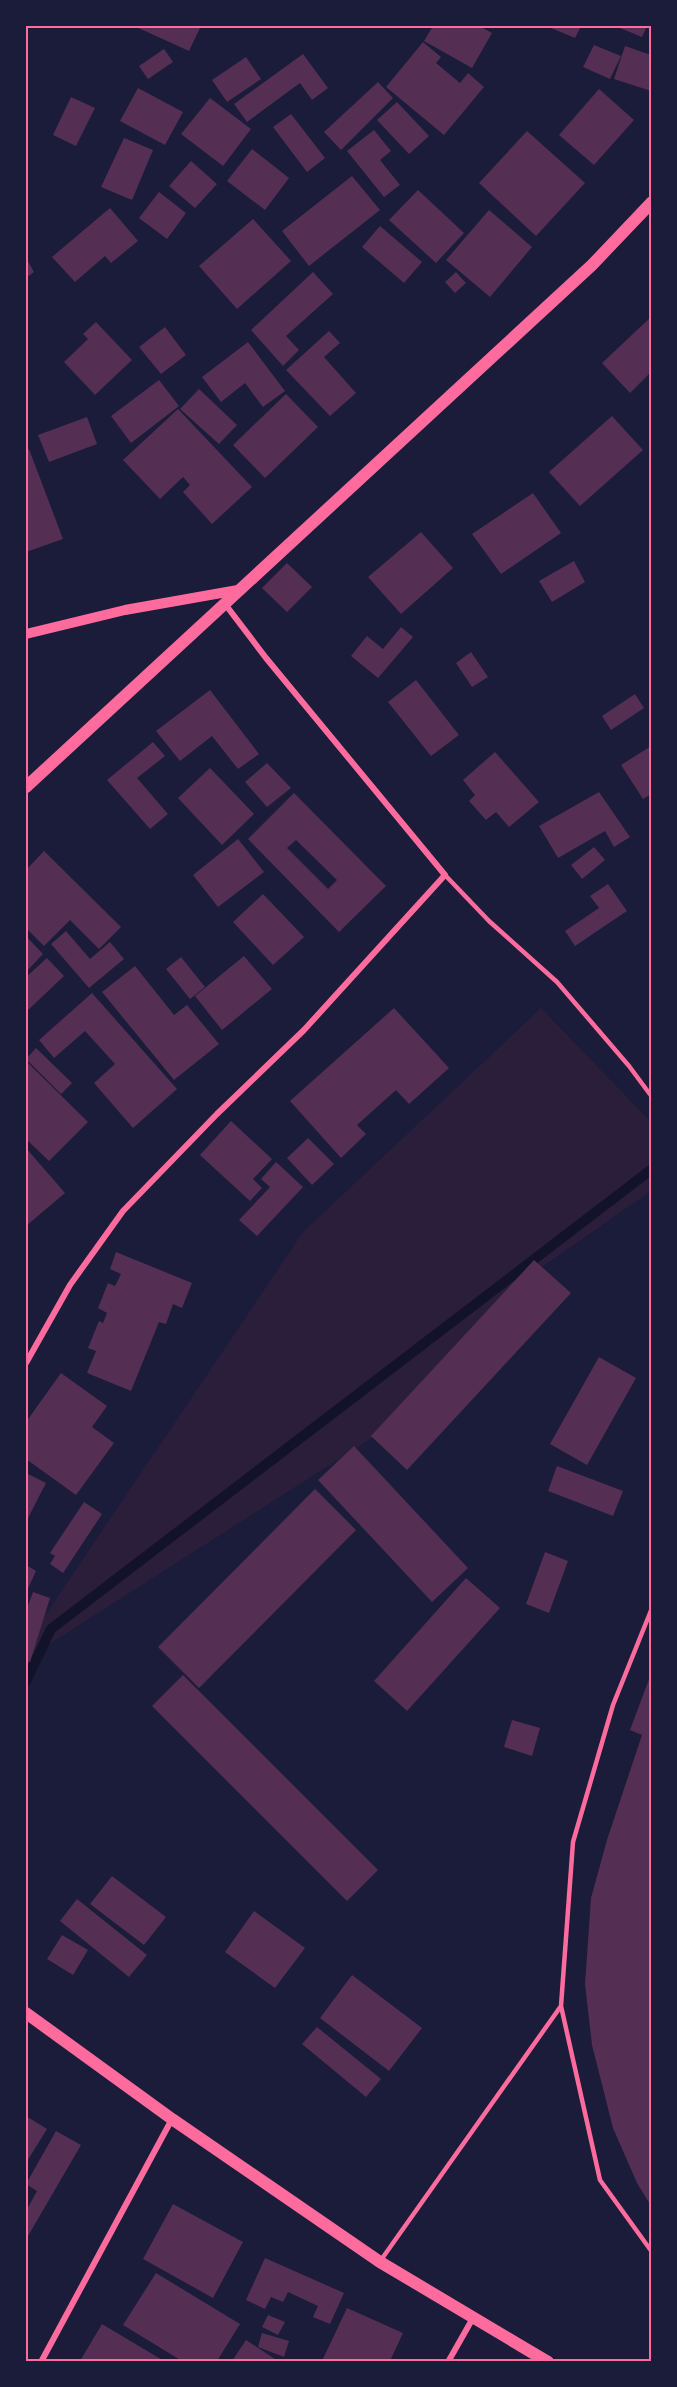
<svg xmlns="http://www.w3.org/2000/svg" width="677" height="2387" viewBox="0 0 677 2387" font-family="'Roboto Condensed',sans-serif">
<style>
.green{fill:#2a1e3b}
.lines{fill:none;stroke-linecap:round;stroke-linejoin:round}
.stream{stroke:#12122b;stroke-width:10}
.building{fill:#542f53;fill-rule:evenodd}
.service{stroke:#ff6b9d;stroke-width:4.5}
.minor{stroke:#ff6b9d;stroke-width:6}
.tertiary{stroke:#ff6b9d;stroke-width:10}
.secondary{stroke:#ff6b9d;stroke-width:12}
.neatline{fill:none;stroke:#ff6b9d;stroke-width:2}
</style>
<rect width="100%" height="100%" fill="#1b1b3a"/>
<!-- green -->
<path class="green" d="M541 1008 651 1122V1191L512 1288 372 1438 26 1659V1644L303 1232Z"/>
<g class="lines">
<!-- stream -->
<path class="stream" d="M26 1681 51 1629 652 1169"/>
</g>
<!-- building -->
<path class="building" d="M134 26H194L200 28 189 51Z
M433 26H479L492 33 472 68 424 41Z
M546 26H581L575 38Z
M615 26H647L642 37Z
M423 42 441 57 436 63 460 83 468 73 484 87 444 135 386 87Z
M594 45 621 56 610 79 583 67Z
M625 46 651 55V91L614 79Z
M164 49 173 62 148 79 139 66Z
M303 54 328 88 312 100 300 83 247 122 234 104Z
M246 57 261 79 227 102 212 80Z
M378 82 393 98 341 150 324 132Z
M138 88 183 112 165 145 120 121Z
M599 89 634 120 594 165 559 135Z
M71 97 95 108 76 146 53 135Z
M210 98 251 129 223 166 181 134Z
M397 102 429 136 409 154 377 120Z
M291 114 325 158 307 172 273 127Z
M374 130 391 151 380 160 400 185 384 197 347 151Z
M527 131 585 183 536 236 479 183Z
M124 138 153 150 132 200 101 187Z
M252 149 289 178 265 210 227 181Z
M191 161 217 184 195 208 169 186Z
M352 176 380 210 309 266 282 231Z
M418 190 464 233 436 263 389 220Z
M159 192 186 213 167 239 139 218Z
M110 208 138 241 111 263 105 256 75 282 52 257Z
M489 210 532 247 490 297 446 260Z
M253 219 291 261 237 309 199 266Z
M380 226 422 262 404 283 362 247Z
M26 258 34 272 26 278Z
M313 272 333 294 286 336 299 350 283 366 251 330Z
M456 272 466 283 455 293 445 282Z
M651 317V372L630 393 602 363Z
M96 322 132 360 95 395 64 362 88 339 83 334Z
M165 327 186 355 161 374 139 347Z
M329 331 340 343 324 357 356 393 330 416 286 370Z
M248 342 285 391 263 407 245 383 221 402 202 377Z
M159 380 179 406 131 443 111 416Z
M199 389 237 425 219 444 180 409Z
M286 394 318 427 265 478 233 445Z
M178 409 252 487 212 524 183 492 190 485 183 477 160 499 123 460Z
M612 416 643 450 580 506 549 472Z
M87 417 97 444 49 462 38 435Z
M29 449 63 539 26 552V450Z
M533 493 561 533 501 574 472 534Z
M421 532 453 568 401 614 368 577Z
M574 561 585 582 552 602 539 581Z
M287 563 312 587 287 612 262 588Z
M401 627 413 637 378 678 351 656 367 636 383 649Z
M471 652 488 677 472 687 456 663Z
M416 680 459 735 431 756 388 702Z
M210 690 259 754 238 769 212 736 180 761 156 731Z
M635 694 644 708 611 730 602 716Z
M153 742 165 756 137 778 168 814 150 829 107 780Z
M651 746V794L643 799 621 765Z
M495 752 539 802 509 827 496 812 486 820 469 801 475 795 463 780Z
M267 763 291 788 267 807 245 782Z
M210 768 254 814 222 845 178 798Z
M599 792 630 837 614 847 605 831 558 858 539 826Z
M294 793 386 886 339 932 248 839ZM296 840 337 880 328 889 287 848Z
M238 839 264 872 218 907 193 875Z
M594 847 605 860 582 879 571 865Z
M44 851 121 927 99 949 70 920 44 946 26 928V870Z
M608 884 627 911 575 946 565 931 599 908 590 896Z
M263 894 304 937 273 965 233 922Z
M66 931 90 959 110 942 124 959 89 988 51 944Z
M26 936 43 954 26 972Z
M244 956 272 989 222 1030 195 996Z
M181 957 205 987 190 999 166 969Z
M47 958 64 976 26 1012V977Z
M135 966 174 1015 187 1005 219 1044 174 1080 102 992Z
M92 993 177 1089 133 1128 94 1083 115 1064 85 1031 54 1058 39 1040Z
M394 1008 449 1068 409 1104 396 1090 357 1125 366 1134 341 1158 290 1101Z
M36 1048 72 1083 61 1094 26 1059Z
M26 1061 88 1122 49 1161 26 1139Z
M231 1121 272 1159 253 1179 262 1188 250 1201 200 1155Z
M308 1138 334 1164 312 1185 287 1158Z
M26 1148 65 1193 26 1226Z
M276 1162 303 1187 257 1236 239 1220 270 1187 261 1179Z
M116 1252 192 1283 182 1308 173 1304 166 1324 159 1322 131 1391 87 1373 96 1351 88 1348 99 1321 103 1323 107 1313 98 1308 108 1283 115 1286 121 1274 110 1269Z
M534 1260 571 1293 407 1470 371 1436Z
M599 1357 636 1378 587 1465 550 1444Z
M61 1373 107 1406 92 1427 114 1443 76 1495 26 1459V1422Z
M354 1446 468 1568 432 1602 318 1480Z
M557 1466 623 1491 613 1516 548 1491Z
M26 1473 46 1483 26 1522Z
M315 1489 356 1530 199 1688 158 1647Z
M84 1502 102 1514 63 1573 50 1564 55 1556 50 1553Z
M545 1552 568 1561 549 1613 526 1604Z
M26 1565 36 1571 26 1593Z
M466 1578 500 1608 407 1711 374 1681Z
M33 1592 50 1598 30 1662 26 1661V1611Z
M651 1674V2206L637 2183 613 2128 592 2045 585 1984 591 1898 607 1840 642 1735 630 1730Z
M183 1675 378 1870 347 1901 152 1706Z
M512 1720 540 1728 532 1756 504 1747Z
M112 1876 166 1917 144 1945 90 1904Z
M77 1899 147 1955 129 1977 60 1921Z
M254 1911 305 1948 275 1988 225 1952Z
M62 1935 88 1950 73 1975 47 1959Z
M352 1975 422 2028 389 2071 320 2018Z
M317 2027 381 2079 366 2097 302 2044Z
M26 2116 47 2129 26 2163Z
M56 2131 81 2145 28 2236 26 2235V2211L37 2191 26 2184Z
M173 2204 243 2242 213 2298 143 2259Z
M265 2258 344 2293 330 2324 313 2317 318 2306 288 2292 283 2302 271 2297 265 2309 246 2300Z
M156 2273 240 2324 217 2361H182L123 2325Z
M347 2308 403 2333 390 2361H322Z
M268 2315 285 2322 278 2335 262 2327Z
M102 2324 164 2361H80Z
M262 2333 289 2341 284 2357 258 2347Z
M246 2340 275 2359 273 2361H232Z"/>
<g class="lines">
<!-- service -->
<path class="service" d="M445 875 489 921 557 982 629 1066 652 1097
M652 1608 613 1705 573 1842 561 2006 600 2180 652 2252
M381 2260 561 2006"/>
<!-- minor -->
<path class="minor" d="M26 1363 70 1285 123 1211 217 1114 304 1030 445 875 266 658 225 604
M41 2362 172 2119
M448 2362 473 2318"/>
<!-- tertiary -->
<path class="tertiary" d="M26 634 125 610 238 590"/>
<!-- secondary -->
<path class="secondary" d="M26 787 592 265 652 202
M26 2013 172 2119 380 2262 548 2362"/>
</g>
<!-- border -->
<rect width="677" height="2387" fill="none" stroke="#1b1b3a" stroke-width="54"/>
<rect x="27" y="27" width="623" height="2333" class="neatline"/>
</svg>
